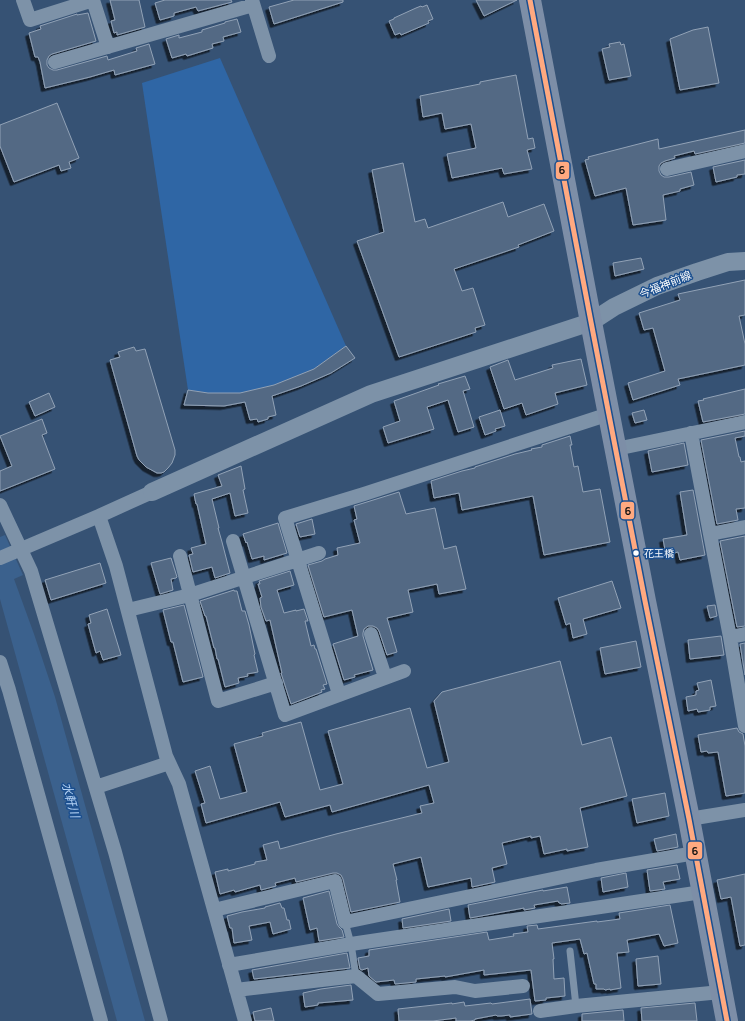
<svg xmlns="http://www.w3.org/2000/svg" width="745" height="1021" viewBox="0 0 745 1021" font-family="Manrope,'Noto Sans JP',sans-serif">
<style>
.green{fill:#2f66a5}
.water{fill:#3b618d}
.building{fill:#526984;stroke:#92a2b6;filter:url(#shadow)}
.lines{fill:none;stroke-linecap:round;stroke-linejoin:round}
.service{stroke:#7d92a8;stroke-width:7}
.minor{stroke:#7d92a8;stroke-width:14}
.tertiary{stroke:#7d92a8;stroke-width:18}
.primary{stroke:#7d8ea7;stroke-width:22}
.bus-1-casing{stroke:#1b4f8f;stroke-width:8}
.bus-1{stroke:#ffa980;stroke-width:5}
.bus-dot{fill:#fff;stroke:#1b4f8f;stroke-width:1.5}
.labels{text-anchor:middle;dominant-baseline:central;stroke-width:3;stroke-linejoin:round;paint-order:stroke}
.bus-label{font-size:10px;fill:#fff;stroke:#1b4f8f;text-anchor:start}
.street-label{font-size:11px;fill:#fff;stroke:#1b4f8f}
.water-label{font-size:12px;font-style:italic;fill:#b5d3f5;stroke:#1b4f8f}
.line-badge{stroke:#1b4f8f;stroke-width:1.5}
.pale-badge-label{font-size:11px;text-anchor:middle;font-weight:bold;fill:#111}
</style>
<defs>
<filter id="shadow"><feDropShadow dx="-3.5" dy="3.5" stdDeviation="0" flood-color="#0009"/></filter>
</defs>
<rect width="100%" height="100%" fill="#365274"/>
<!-- green -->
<path class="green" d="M220 58 346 346 314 369 274 385 240 393H208L188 390 142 83Z"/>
<!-- water -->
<path class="water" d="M5 535 23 575 14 579 34 634 55 697 145 1021H117L0 599V537Z"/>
<!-- building -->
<path class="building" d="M110 0H139L145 27 117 35V32L114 33 111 21 115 20Z
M165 0H231L232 2 198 11 196 7 174 13V16L160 20 155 3Z
M294 0H343V2L274 24 269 7Z
M476 0H517L484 16Z
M427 5 433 19 428 21 429 23 401 35 400 33 395 35 389 21 394 19V18L416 8 421 6 422 7Z
M88 13 96 41 52 54 49 56 47 60V65L49 68 53 70H57L107 56 108 60 137 51 136 48 149 44 155 64 115 75 114 70 90 77 45 88 40 62 38 57H35L29 33 41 29 40 26 77 14V15Z
M237 19 241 32 223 37 224 41 212 44 213 48 187 56 186 54 172 58 166 39 179 35V38L202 32V30L225 23V22Z
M708 27 719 83 680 90 670 39 693 30Z
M620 42 621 45 624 44 631 76 609 80 602 49 610 47 609 44Z
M516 75 528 139 533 138 535 148 527 150 532 169 504 174 502 168 452 178 447 154 476 148 471 124 445 129 442 113 423 117 420 96 480 84V82Z
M57 103 79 158 69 162 71 168 61 171 59 165 14 182 0 146V125Z
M745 130V143L695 154 694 151 674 156 675 158 665 161 661 163 659 166V171L661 175 664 177H669L691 172 694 185 680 189V191L663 195 666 220 633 225 626 188 595 196 585 160 589 159 588 157 658 139 659 149Z
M745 160V174L737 175V177L716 182 713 167Z
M403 163 415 222 425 219 428 228 503 202 508 217 544 204 554 231 518 245 519 247 454 269 462 291 473 288 485 325 475 328 476 332 399 357 357 241 384 232 372 170Z
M641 258 644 269 615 276 613 263Z
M745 280V315L739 316 745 344V365L678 379 680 385 633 400 628 383 665 371 653 328 644 330 639 313 680 300 678 294Z
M346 346 355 358 331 373 301 386 272 396 276 415 268 417V419L258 422 257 419 250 420 245 402 224 406 184 405 188 390 208 393H240L274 385 314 369Z
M134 347 136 351 145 349 175 450V455L172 463 168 468 164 472 161 473H157L146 467 139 460 137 456 110 360 120 357 118 352Z
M581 359 587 385 555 393 558 404 526 415 522 403 504 409 490 367 508 360 515 380 553 368 552 365Z
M465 376 470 389 463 391 474 427 458 432 448 400 427 407 434 429 388 443 383 427 400 421 394 401 439 385 438 384Z
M745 389V414L703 422 698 401 704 400 703 399Z
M49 393 55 407 35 416 29 402Z
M500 410 505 426 495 429 496 431 485 435 479 417Z
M644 410 647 420 635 423 632 413Z
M42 419 47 433 42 435 55 469 0 491V471L12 466 0 436Z
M745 431V436L735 438 739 457H740L741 462 745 461V508L736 509 738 520 717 524 701 440Z
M570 436 572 445H570L574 467 578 466 583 492 600 489 610 542 544 555 533 496 462 510 459 493 434 498 431 481 462 471 475 468V467L515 454 532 450 531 449 542 447V445Z
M684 443 688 465 652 472 648 451Z
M241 466 245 489 243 490 248 513 235 516 230 493 212 499 219 528H218L222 542 230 573 215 578 212 567 193 572 189 555 193 554 191 548 206 544 197 504H196L194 494 222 486 218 475Z
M693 490 705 555 680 560 678 552 666 555 663 539 687 535 680 492Z
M399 492 406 514 435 508 444 549 456 546 466 589 439 594 437 584 408 590 413 612 387 618 397 652 387 655 379 631 377 628 373 626H368L364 629 363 633V636L373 670 354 675 355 677 344 680 333 644 358 636 352 610 324 617 308 565 322 561 325 559 338 555 337 548 360 543 354 520 357 519 354 506Z
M312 519 315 534 300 537 296 524Z
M278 523 287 553 264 560V556L252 559 247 542 246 543 243 534Z
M745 536V626L737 627 720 541Z
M171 558 177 577 176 578 171 579 173 590 160 594 151 563Z
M100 563 106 583 51 600 45 580Z
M290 571 294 585 277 590 284 613 296 610V611L304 609 308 621H305L311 646 314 645 315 649H316L327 684 323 685 325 689 321 690 322 692 291 704 281 673H282L270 620 266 621 261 607 260 598 262 597 258 584H260L259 581Z
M612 581 621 608 583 619 587 634 573 638 570 623 566 625 558 598Z
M234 590V591H237L242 611H245L249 625 255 654 254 655 258 672 247 674 248 676 238 678 239 683 225 687 218 659H217L215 648H214L206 616H205L200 601Z
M184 605 203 677 183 682 173 642H171L163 610Z
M715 605 717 616 710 618 707 606Z
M107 609 121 655 103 660 100 651 96 653 88 624 91 623 89 615Z
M721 636 724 655 690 659 688 640Z
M636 641 641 667 605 674 600 648Z
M745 643V675L740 644Z
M560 661 582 745 611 737 627 796 580 808 588 847 567 851V849L544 854 540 836 531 838V836L502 843 507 864 492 868 495 882 472 887 471 878 428 887 421 857 393 864 397 880H396L400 902 351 912 343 879 341 875 337 873H333L296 882 295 878 275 883 276 886 261 890 260 885 235 892 234 890 220 894 215 872 228 869V871L255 864V862L267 860 263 845 278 841 280 849 336 834 422 813 420 806 434 803 429 785 332 812 330 805 285 817 280 802 206 823 201 804 205 803 195 771 210 766 220 799 247 792 234 744 263 736 262 733 301 722 320 790 343 784 328 731 410 708 427 768 449 762 434 701 442 692Z
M711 680 716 706 710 707V710L698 712 697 709 688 711 686 697 696 695V691L699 690 697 683Z
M737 728 739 732 743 734 745 746V793L726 796 718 752 708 753 707 751 701 752 698 735Z
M665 793 669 816 637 823 632 799Z
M676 834 678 847 657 851 654 839Z
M677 865 680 879 663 882 665 889 650 891 647 870Z
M626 873 628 887 603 892 601 878Z
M745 874V945L740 946 731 897 721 899 717 880Z
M567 887 570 903 561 904 560 903H559L558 901 534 905 535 908 524 910V908L470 918 468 905 543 890V891Z
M329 891 337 924 339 927 342 930 344 937 319 941 317 928 310 930 303 898Z
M280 903 282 908H284L287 920H289L291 929 273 934 270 922 249 926 252 940 234 943 232 928H230L227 916 242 912 265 908V907Z
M670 905 678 943 664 946 659 934 627 940 629 952 617 953 621 988 610 990V989L605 990 604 989H596V984H594L587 953 584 954 580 939 552 943 554 959H553L554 979 564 978 565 996 546 998V1000L535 1001 531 970 484 975V970L445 977V976L416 979V982L395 984 394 980 376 982 369 976 368 968 362 970 360 969 358 958 369 956V950L487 932 489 940 514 936 513 934 528 932 527 926 537 925 538 929 597 921V922L620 919 619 913Z
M449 909 451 921 403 928 402 919Z
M347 953 350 968 254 979 252 970Z
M658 956 661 984 638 986 636 959Z
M351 985 353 1000 318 1003V1005L305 1007 303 993 321 989Z
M530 999 532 1014 510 1017V1015L501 1016H497L496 1015 475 1019V1020L470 1021H456V1018L433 1021H399L398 1009 452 1003V1004L464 1002 465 1006 491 1003 492 1004Z
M695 1003 697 1021H642L641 1008Z
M271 1008 274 1021H255L253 1012Z
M623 1010 624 1021H582V1014Z"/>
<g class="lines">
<!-- service -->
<path class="service" d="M345 922 351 944 356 976
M570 951 576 1006"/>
<!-- minor -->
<path class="minor" d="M23 0 30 20 93 0
M93 0 108 47
M252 0 269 56
M55 62 253 5
M667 169 745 151
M691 433 710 534 730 637 745 726
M616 449 745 422
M0 505 31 571 115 852 161 1021
M99 516 116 566 166 756 179 784 245 1021
M710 534 745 527
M233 541 285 715 404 671
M180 556 218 701 276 683
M0 558 99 516 152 492
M128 610 190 595 319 553
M371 634 385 677
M730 637 745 634
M0 662 9 690 101 1021
M339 694 285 518 364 494 609 414
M96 787 169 763
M689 819 745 810
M214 910 335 881 345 922 596 870 695 853
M229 965 351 944 702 892
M236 990 356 976 378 994 455 987 475 991 523 986
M540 1011 576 1006 721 992"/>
<!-- tertiary -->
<path class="tertiary" d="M152 492 371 394 591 322 614 307 657 286 697 272 728 262 745 261"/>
<!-- primary -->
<path class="primary" d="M530 0 591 322 645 601 689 819 727 1021"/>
<defs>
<path id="bus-1" d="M530 0 591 322 645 601 689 819 727 1021"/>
</defs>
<!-- bus-1 casing -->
<use href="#bus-1" class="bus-1-casing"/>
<!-- bus-1 -->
<use href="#bus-1" class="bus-1"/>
</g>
<!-- markers -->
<circle class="bus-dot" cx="636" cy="553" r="3.5"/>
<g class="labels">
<!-- bus labels -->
<g class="bus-label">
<text x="644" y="553">花王橋</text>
</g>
<!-- street labels -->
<g class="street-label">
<text transform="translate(665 284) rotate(-22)">今福神前線</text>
</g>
<!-- water labels -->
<g class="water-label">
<text transform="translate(71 800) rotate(75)">水軒川</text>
</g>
</g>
<g class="line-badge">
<rect x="555" y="161" width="15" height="19" rx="4" fill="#ffa980"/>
<rect x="620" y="501" width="15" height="19" rx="4" fill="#ffa980"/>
<rect x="687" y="841" width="16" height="19" rx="4" fill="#ffa980"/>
</g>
<g class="pale-badge-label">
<text x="562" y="174">6</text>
<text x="628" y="515">6</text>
<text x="695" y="855">6</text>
</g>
</svg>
